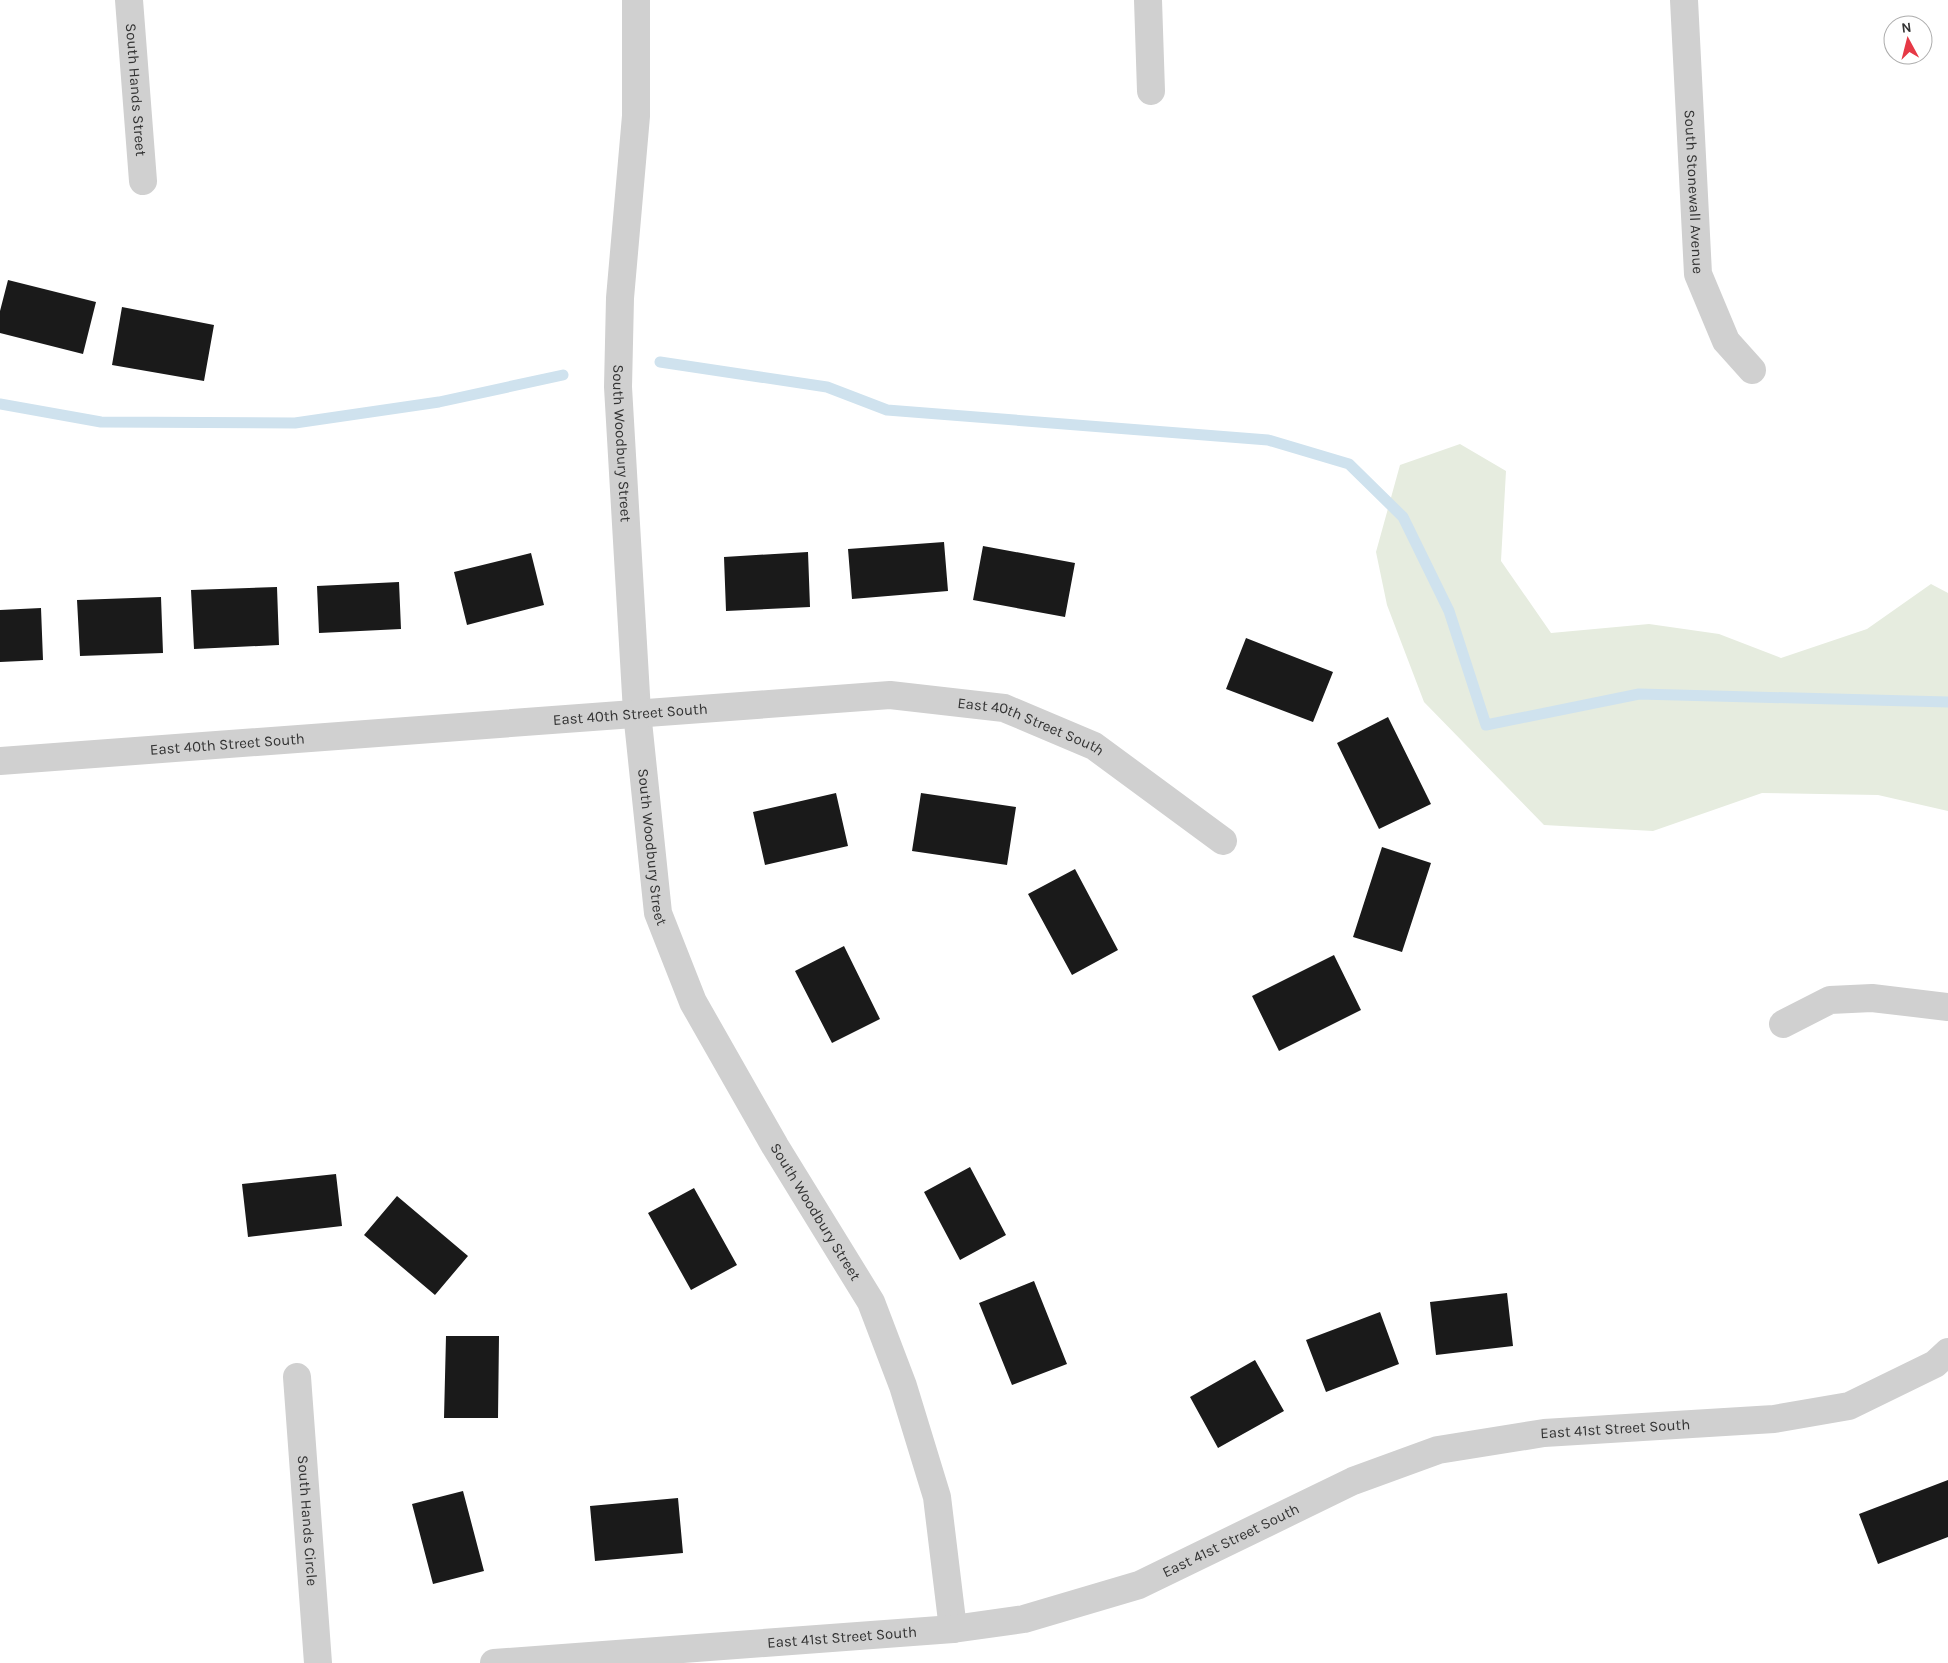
<svg xmlns="http://www.w3.org/2000/svg" width="1948" height="1663" viewBox="0 0 1948 1663" font-family="Karla,sans-serif">
<style>
.green{fill:#e6ecdf}
.lines{fill:none;stroke-linecap:round;stroke-linejoin:round}
.stream{stroke:#cfe2ee;stroke-width:11}
.building{fill:#1a1a1a}
.minor{stroke:#d0d0d0;stroke-width:28}
.labels{text-anchor:middle;dominant-baseline:central;stroke-width:5;stroke-linejoin:round;paint-order:stroke}
.street-label{font-size:15px;fill:#333;stroke:#fff}
</style>
<rect width="100%" height="100%" fill="#fff"/>
<!-- green -->
<path class="green" d="M1460 444 1506 471 1501 561 1551 633 1649 624 1719 634 1781 658 1867 629 1931 584 1948 593V811L1878 795 1762 793 1653 831 1544 825 1424 702 1387 605 1376 552 1400 465Z"/>
<g class="lines">
<!-- stream -->
<path class="stream" d="M660 362 827 387 887 410 1268 440 1349 464 1403 517 1449 611 1486 725 1639 694 1948 702
M0 404 101 422 295 423 439 402 563 375"/>
</g>
<!-- building -->
<path class="building" d="M8 280 96 302 83 354 0 333V311Z
M122 307 214 325 204 381 112 365Z
M944 542 948 591 852 599 848 549Z
M983 546 1075 563 1065 617 973 600Z
M808 552 810 607 726 611 724 557Z
M531 553 544 605 467 625 454 572Z
M399 582 401 629 319 633 317 586Z
M277 587 279 645 194 649 191 590Z
M161 597 163 653 80 656 77 600Z
M41 608 43 660 0 662V610Z
M1246 638 1333 672 1313 722 1226 689Z
M1388 717 1431 804 1379 829 1337 743Z
M836 793 848 846 765 865 753 812Z
M921 793 1016 807 1007 865 912 851Z
M1382 847 1431 863 1402 952 1353 937Z
M1075 869 1118 950 1072 975 1028 894Z
M844 946 880 1019 832 1043 795 971Z
M1334 955 1361 1010 1279 1051 1252 996Z
M970 1167 1006 1235 960 1260 924 1192Z
M336 1174 342 1226 248 1237 242 1184Z
M694 1188 737 1265 691 1290 648 1213Z
M397 1196 468 1256 435 1295 364 1235Z
M1034 1281 1067 1364 1012 1385 979 1303Z
M1507 1293 1513 1346 1436 1355 1430 1302Z
M1380 1312 1399 1364 1326 1392 1306 1340Z
M446 1336H499L498 1418H444Z
M1255 1360 1284 1411 1218 1448 1190 1397Z
M1948 1480V1537L1878 1564 1859 1514Z
M463 1491 484 1571 433 1584 412 1504Z
M678 1498 683 1553 595 1561 590 1506Z"/>
<g class="lines">
<!-- minor -->
<g class="minor">
<path id="s1" d="M129 0 143 181"/>
<path id="s2" d="M636 0V116L620 298 618 387 637 712 658 913 693 1002 775 1146 871 1302 903 1386 937 1497 953 1629"/>
<path d="M1148 0 1151 91"/>
<path id="s3" d="M1684 0 1698 274 1726 341 1752 370"/>
<path id="s4" d="M0 761 890 695 1004 708 1094 746 1223 841"/>
<path d="M1783 1024 1830 1000 1872 998 1948 1007"/>
<path id="s5" d="M297 1377 318 1663"/>
<path id="s6" d="M494 1663 953 1629 1024 1619 1139 1585 1353 1481 1438 1450 1544 1433 1774 1419 1849 1406 1935 1364 1948 1352"/>
</g>
</g>
<g class="labels">
<!-- street labels -->
<g class="street-label">
<text stroke="none"><textPath href="#s1" startOffset="90">South Hands Street</textPath></text>
<text stroke="none"><textPath href="#s3" startOffset="192">South Stonewall Avenue</textPath></text>
<text stroke="none"><textPath href="#s2" startOffset="444">South Woodbury Street</textPath></text>
<text stroke="none"><textPath href="#s4" startOffset="632">East 40th Street South</textPath></text>
<text stroke="none"><textPath href="#s4" startOffset="1038">East 40th Street South</textPath></text>
<text stroke="none"><textPath href="#s4" startOffset="228">East 40th Street South</textPath></text>
<text stroke="none"><textPath href="#s2" startOffset="849">South Woodbury Street</textPath></text>
<text stroke="none"><textPath href="#s2" startOffset="1254">South Woodbury Street</textPath></text>
<text stroke="none"><textPath href="#s6" startOffset="1159">East 41st Street South</textPath></text>
<text stroke="none"><textPath href="#s5" startOffset="144">South Hands Circle</textPath></text>
<text stroke="none"><textPath href="#s6" startOffset="754">East 41st Street South</textPath></text>
<text stroke="none"><textPath href="#s6" startOffset="349">East 41st Street South</textPath></text>
</g>
</g>
<!-- north arrow -->
<g transform="translate(1908 40) rotate(353)"><circle r="24" fill="#ffffff" stroke="#adadad"/>
<path d="M0-4L9 19L0 12L-9 19Z" fill="#e63946"/>
<text y="-8" font-size="14" font-weight="bold" text-anchor="middle" fill="#333333">N</text>
</g>
</svg>
